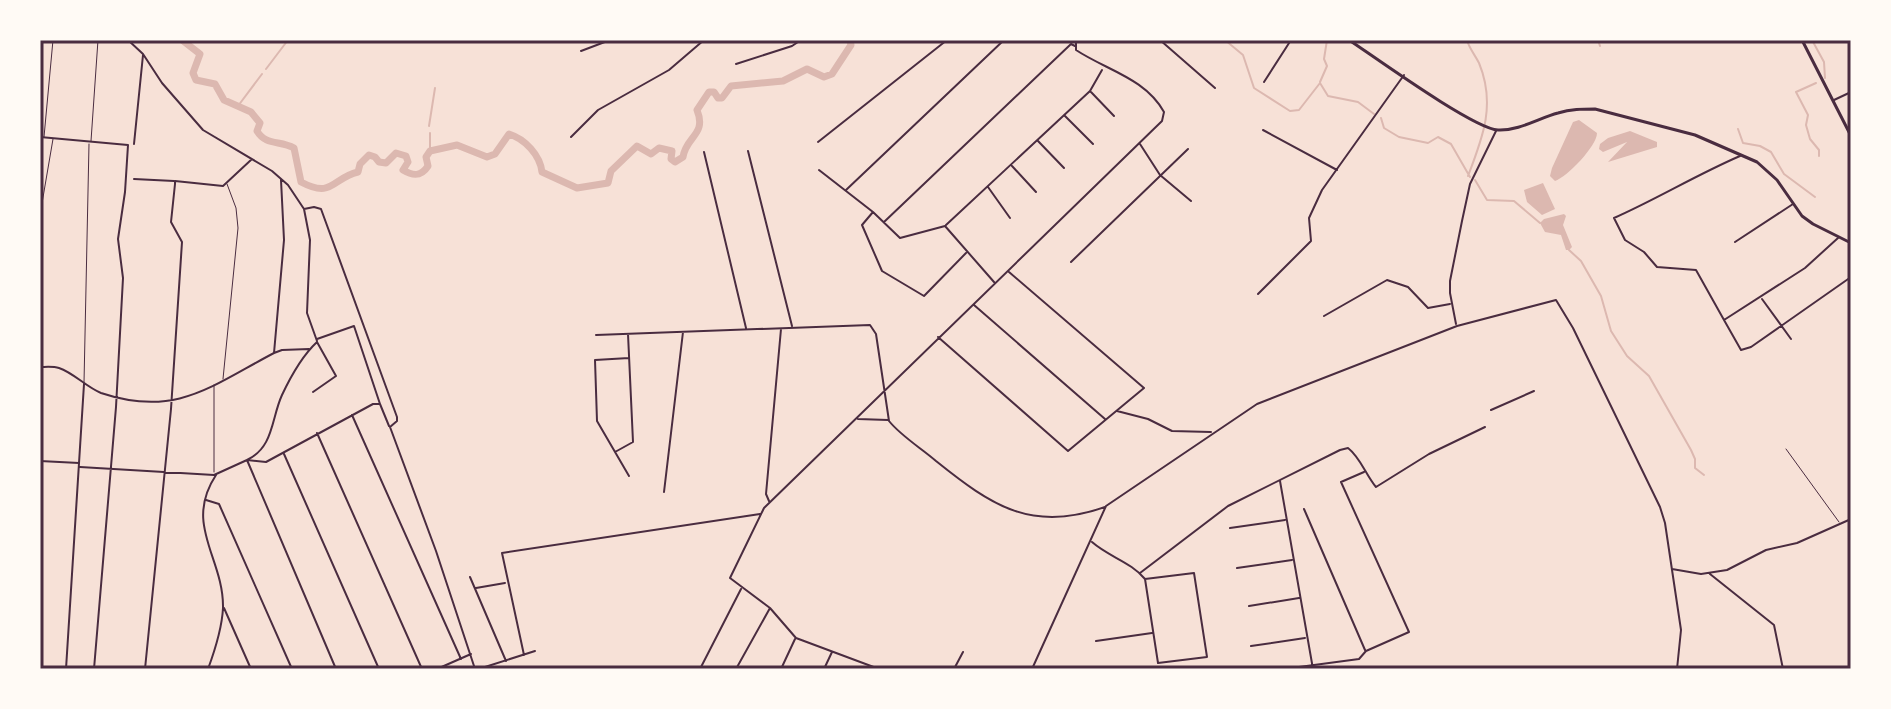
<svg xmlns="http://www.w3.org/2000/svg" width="1891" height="709" viewBox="0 0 1891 709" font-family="'Roboto Serif',serif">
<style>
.water{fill:#dcb8b0}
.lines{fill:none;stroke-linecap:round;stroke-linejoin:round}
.stream{stroke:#dcb8b0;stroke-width:2}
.river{stroke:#dcb8b0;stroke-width:7}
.service{stroke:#4a2c40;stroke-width:1}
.minor{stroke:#4a2c40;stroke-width:2}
.secondary{stroke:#4a2c40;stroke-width:3}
.neatline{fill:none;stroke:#4a2c40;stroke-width:3}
</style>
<rect width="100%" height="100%" fill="#f7e1d7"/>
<!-- water -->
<path class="water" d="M1579 120 1597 133C1597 146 1567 177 1555 181L1550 176 1552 168 1573 122Z
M1630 131 1657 142V147L1608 162 1627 142 1603 152 1599 149 1600 144 1608 138Z
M1543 183 1555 209 1542 215 1527 202 1524 190Z
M1564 214 1566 216 1563 225 1572 247 1569 250H1566L1561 235 1545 232 1540 223 1544 219Z"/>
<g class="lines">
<!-- stream -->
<path class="stream" d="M1225 40 1243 55 1254 88 1290 111 1299 110 1320 83 1328 96 1358 102 1374 114
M1467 40C1469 48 1475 55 1479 63 1496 104 1483 137 1468 176
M1598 40 1600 46
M1812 40 1824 62 1825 78
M266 69 288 40
M1320 82 1327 66 1324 59 1327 40
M1816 83 1796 92 1808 115 1806 125 1810 139 1819 150V156
M238 106 262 74
M1381 118 1384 128 1399 137 1428 143 1438 137 1451 144 1470 177
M429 126 435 88
M1738 129 1743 143 1760 146 1771 152 1784 174 1815 197
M430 151V133
M1475 180 1487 200 1514 201 1540 223
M1569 250 1581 261 1601 296 1611 331 1627 356 1649 376 1691 450 1695 459V468L1704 475"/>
<!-- river -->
<path class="river" d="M182 40 200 54 193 73 196 80 215 84 224 100 251 112 260 123 257 131C266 146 280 140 294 148L301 182C333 199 332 178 358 172L360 164 369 155 375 157 379 162 386 163 396 153 406 156 408 162 403 170C413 176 421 177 428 166L426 157 430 151 457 145 487 157 495 154 509 134C525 139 540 155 542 172L577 188 608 183 611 171 637 146 651 154 659 148 672 151 671 159 675 162 683 157C686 136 707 135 697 110L709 92H714L718 98H722L731 86 783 81 807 69 824 77 832 74 851 45 850 40"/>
<!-- service -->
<path class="service" d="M44 137 53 40
M91 141 98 40
M40 215 53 139
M223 379 238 228 236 208 227 184
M84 383 89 144
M214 385V472
M1786 449 1839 522"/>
<!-- minor -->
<path class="minor" d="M128 40 143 54 162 83 203 130 272 171 288 185 304 209 310 240 307 313 317 341
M1160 40 1215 88
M581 51 610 40
M736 64 792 46 801 40
M1264 82 1291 40
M1091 92 1114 116
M1834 100 1851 92
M1065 116 1093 144
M1263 130 1337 170
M40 137 128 145 125 192 118 239 123 278 116 407 94 669
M571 137 598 110 669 70 704 40
M1038 141 1064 168
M818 142 947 40
M134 144 143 55
M1140 144 1160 175 1191 201
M748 151 792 326
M704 152 746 328
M1740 156C1696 175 1657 199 1614 218L1625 240 1644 252 1657 267 1696 270 1724 320 1805 268 1838 238
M1012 166 1036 192
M819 170 873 212 900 238 945 226 994 282
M134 179 174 181
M988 187 1010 218
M846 190 1004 40
M304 209 314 207 321 209 397 417V421L390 427 436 551 475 669
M873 212 862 225 882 271 924 296 966 253
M884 222 1071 44 1075 46
M946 225 1090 91 1102 70
M1735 242 1793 204
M1071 262 1188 149
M1258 294 1311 241 1309 218 1322 190 1404 75
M1762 299 1791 339
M974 305 1105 419
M1324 316 1387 280 1408 287 1428 308 1450 304
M1724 320 1741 350 1751 347 1851 277
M1456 324 1450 293V281L1462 221 1470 184 1496 131
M596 335 870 325 876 334 889 421C901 436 921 448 936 461 992 506 1032 533 1105 507
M938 337 1068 451 1144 388 1009 272
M317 339 354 326 380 404
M274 353 284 240 281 180
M40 367C45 367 53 366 59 368 74 373 86 387 101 393 176 418 211 386 274 353L282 350 309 349
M313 392 336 376 317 342C303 355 290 378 282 395 271 419 274 447 247 460L336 669
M1491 410 1534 391
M1117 411 1148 419 1172 431 1211 432
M352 415 461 659
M858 419 888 420
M317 433 422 669
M615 452 633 442 628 334
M284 454 379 669
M40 461 79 463
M80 467 214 475 247 460 266 462 373 404H380L389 426
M629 476 597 421 595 360 629 358
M1280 481 1313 669
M664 492 683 332
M206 500 219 504 292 669
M769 501 766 494 781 329
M1304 509 1365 650
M1230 528 1285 520
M1092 542C1109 557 1131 562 1145 579L1194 573 1207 657 1158 663 1145 579
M1237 568 1292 560
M1672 569 1701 574 1727 570 1766 550 1797 543 1851 519
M1140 573 1228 506 1340 450 1348 448C1360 457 1366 475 1376 487L1429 454 1485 427
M1710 574 1774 625 1783 669
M470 577 506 661
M476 588 505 583
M1249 606 1299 598
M224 608 251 669
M1096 641 1152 633
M1251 646 1305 638
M524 655 502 553 760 514
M485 667 535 651
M66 669 84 384
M145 669 171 409 182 242 171 222 175 184V181L223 186 252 159
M208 669C215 650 222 629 223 608 224 558 183 525 216 475
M437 669 471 654
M700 669 741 589
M736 669 770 608
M781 669 795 639
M824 669 832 652
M879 669 796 638 770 608 730 578 764 508 1162 121 1164 112C1145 78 1106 70 1076 50V40
M954 669 963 652
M1032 669 1106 506 1257 404 1457 326 1556 300 1573 328 1660 507 1665 523 1681 630 1677 669
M1284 669 1359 659 1366 651 1409 632 1341 482 1364 472"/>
<!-- secondary -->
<path class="secondary" d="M1349 40C1376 58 1474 129 1498 130 1519 131 1539 118 1558 113 1571 109 1582 109 1595 109L1695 135 1757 162 1777 180 1802 216 1813 224 1851 243
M1802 40 1851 136"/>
</g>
<!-- border -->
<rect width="1891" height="709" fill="none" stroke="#fffaf5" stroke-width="84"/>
<rect x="42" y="42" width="1807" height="625" class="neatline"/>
</svg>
